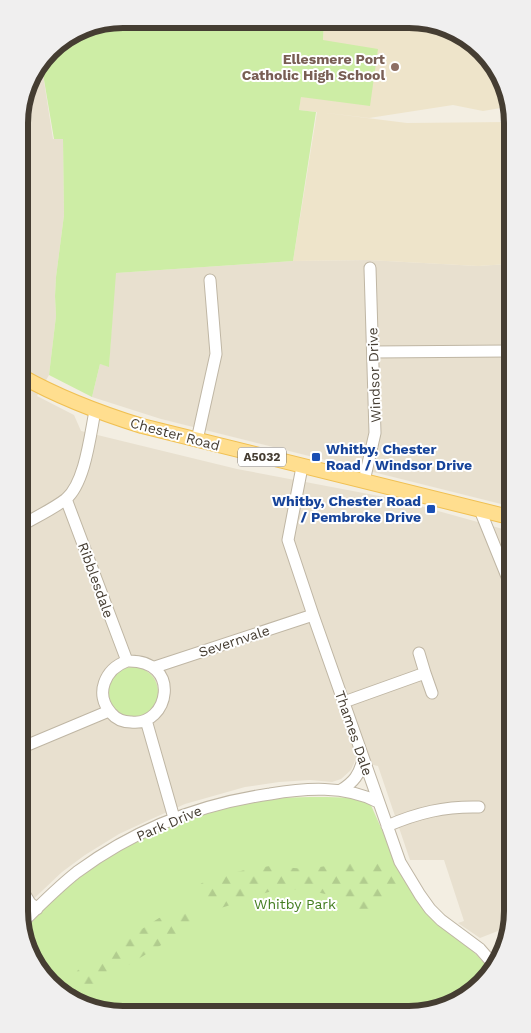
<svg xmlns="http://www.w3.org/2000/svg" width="531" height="1033" viewBox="0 0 531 1033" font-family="'Work Sans',sans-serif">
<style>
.residential{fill:#e8e0cf}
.education{fill:#eee4ca}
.green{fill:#cdeda5}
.forest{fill:url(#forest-firs)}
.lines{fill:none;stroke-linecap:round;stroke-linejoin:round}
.minor-casing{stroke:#bfb6a4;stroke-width:13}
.major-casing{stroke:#f0c053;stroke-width:16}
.minor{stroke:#fff;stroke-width:11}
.major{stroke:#ffde8f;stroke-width:14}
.education-dot{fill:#8d6e63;stroke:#fff;stroke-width:2}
.transit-dot{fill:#1a4fb4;stroke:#fff;stroke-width:2}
.labels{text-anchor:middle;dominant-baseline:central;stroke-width:4;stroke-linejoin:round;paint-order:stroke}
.shield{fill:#fff;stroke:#7d7770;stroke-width:1}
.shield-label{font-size:12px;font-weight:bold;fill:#453d32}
.education-label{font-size:14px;font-weight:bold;fill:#785e54;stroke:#fff;text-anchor:end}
.street-label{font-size:14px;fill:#453d32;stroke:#fff}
.transit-label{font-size:14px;font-weight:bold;fill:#164399;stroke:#fff;text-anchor:start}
.park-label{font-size:14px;fill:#437d20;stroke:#fff}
.rim{fill:none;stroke:#453d32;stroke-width:6}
</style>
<defs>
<pattern id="forest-firs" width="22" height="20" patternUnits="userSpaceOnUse" patternTransform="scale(1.25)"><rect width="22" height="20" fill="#cdeda5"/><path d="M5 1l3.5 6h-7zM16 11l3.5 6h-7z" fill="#b1cc8e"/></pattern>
</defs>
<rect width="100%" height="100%" fill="#f3eee2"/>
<!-- residential -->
<path class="residential" d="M41 62 53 139H63L64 215 56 277 55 296 56 316 49 375 37 396 74 415 81 431 237 469 395 499 510 531 512 917 508 927 480 938 458 923 464 921 444 860H410L378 766 355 761 351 770 341 779 332 782 310 780 279 782 245 787 185 804 147 821 119 834 85 855 62 872 24 908 20 109 30 76Z
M368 260 478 266 508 264 509 506 161 419 92 397 100 364 109 366 115 273 293 261Z"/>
<!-- education -->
<path class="education" d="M324 20 428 21 477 45 507 90V107L483 111 453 105 369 118 319 112 407 123 507 122 508 264 478 266 368 260 293 261 317 112 299 110 301 96 323 40Z"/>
<!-- green -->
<path class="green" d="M123 19 324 20 323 40 378 49 370 106 301 97 299 110 316 112 293 261 116 273 109 367 100 364 92 397 49 375 56 316 55 296 56 277 64 215 63 139H54L41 62 54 45 83 27Z
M108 692a25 25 0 1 1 50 0a25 25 0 1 1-50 0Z
M327 797 356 798 370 803 390 848 395 865 408 884 492 971 491 974 441 1009 109 1013 54 989 24 943V931C37 917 49 901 63 889 118 844 189 813 259 801 281 797 304 797 327 797Z"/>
<!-- forest -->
<path class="forest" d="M393 859 395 865 408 884C401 889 392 894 386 899 382 902 379 908 375 910 357 916 348 901 333 896 319 892 302 889 287 889 262 890 235 906 209 911L199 885 208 879 245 870 270 866 306 869 340 864Z
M200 910 204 919 74 998 62 992 78 970 159 918Z"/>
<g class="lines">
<defs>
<path id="minor" d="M373 352 508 351
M197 440 216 354 210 280
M302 467 288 540 313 615 400 862 420 895 430 909 441 920 480 949 494 965
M364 481 375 433 370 268
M66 499 127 661
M480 510 510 584
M22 525C36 517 53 509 66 499 85 483 90 436 95 411
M127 661C183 659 169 727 131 722 123 722 116 719 111 713 94 694 105 669 127 661Z
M155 667 313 615
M425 673 432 693
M344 702 425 673 419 653
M146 720 174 818
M23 747 109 711
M341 790C354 782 359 775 363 760
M387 826C417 813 445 806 479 807
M24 893 30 903 37 909
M24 921C41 904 58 887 77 872 134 830 200 804 270 794 305 788 345 785 378 802"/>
<path id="major" d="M21 376C60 398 100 413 142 426L509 517"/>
</defs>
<!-- minor casing -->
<use href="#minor" class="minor-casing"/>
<!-- major casing -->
<use href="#major" class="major-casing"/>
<!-- minor -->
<use href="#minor" class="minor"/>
<!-- major -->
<use href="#major" class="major"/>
</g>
<!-- markers -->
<circle class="education-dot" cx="395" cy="67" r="5"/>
<g class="transit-dot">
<rect x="311" y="452" width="10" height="10" rx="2.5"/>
<rect x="426" y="504" width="10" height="10" rx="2.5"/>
</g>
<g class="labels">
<!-- shield labels -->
<rect class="shield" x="238" y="447.5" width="48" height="19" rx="4"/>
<g class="shield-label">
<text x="262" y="457">A5032</text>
</g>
<!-- education labels -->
<g class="education-label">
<text x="385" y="59">Ellesmere Port<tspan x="385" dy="16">Catholic High School</tspan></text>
</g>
<!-- street labels -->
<g class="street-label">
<text transform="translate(374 375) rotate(-92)">Windsor Drive</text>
<text transform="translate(175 434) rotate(15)">Chester Road</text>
<text transform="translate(96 580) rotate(70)">Ribblesdale</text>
<text transform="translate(234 641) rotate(-18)">Severnvale</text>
<text transform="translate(354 733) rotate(71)">Thames Dale</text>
<text transform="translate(169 823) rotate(-23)">Park Drive</text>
</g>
<!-- transit labels -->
<g class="transit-label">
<text x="326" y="449">Whitby, Chester<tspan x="326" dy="16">Road / Windsor Drive</tspan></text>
<text x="421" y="501" text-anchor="end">Whitby, Chester Road<tspan x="421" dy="16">/ Pembroke Drive</tspan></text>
</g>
<!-- park labels -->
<g class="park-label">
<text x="295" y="904">Whitby Park</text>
</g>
</g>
<!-- crop -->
<path d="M0 0H531V1033H0ZM123 28H409A95 95 0 0 1 504 123V911A95 95 0 0 1 409 1006H123A95 95 0 0 1 28 911V123A95 95 0 0 1 123 28Z" fill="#f0efef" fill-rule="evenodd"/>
<path class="rim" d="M123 28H409A95 95 0 0 1 504 123V911A95 95 0 0 1 409 1006H123A95 95 0 0 1 28 911V123A95 95 0 0 1 123 28Z"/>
</svg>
